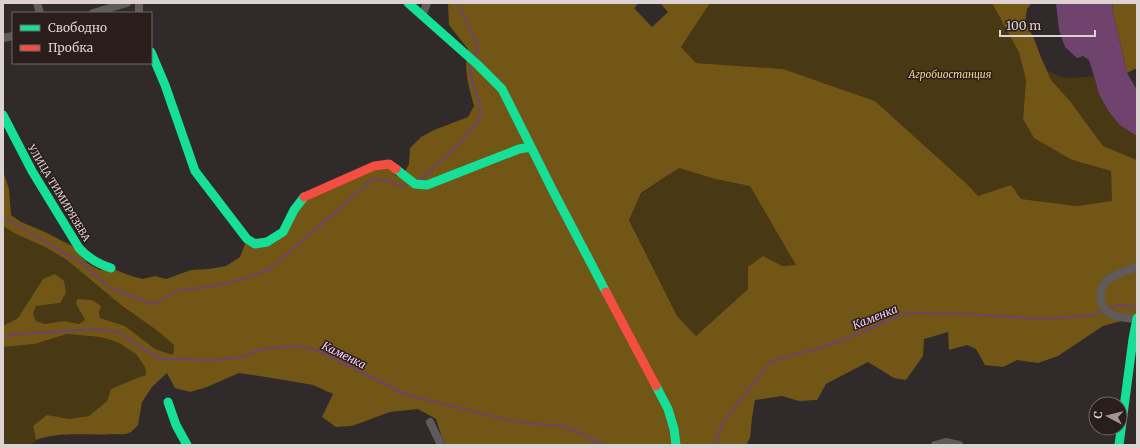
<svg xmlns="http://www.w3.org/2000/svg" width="1140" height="448" viewBox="0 0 1140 448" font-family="Merriweather,serif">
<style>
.green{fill:#493814}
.forest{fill:#715615;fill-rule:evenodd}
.water{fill:#6f436d}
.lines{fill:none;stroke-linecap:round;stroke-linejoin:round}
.stream{stroke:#6f436d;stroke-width:2}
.street{stroke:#5f5b5c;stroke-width:8}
.fast{stroke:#16e098;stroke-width:9}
.jam{stroke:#f24e42;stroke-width:9}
.labels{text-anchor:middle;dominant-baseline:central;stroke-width:3;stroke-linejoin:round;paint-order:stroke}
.park-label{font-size:10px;font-style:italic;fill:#f8d48b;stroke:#2a1e1c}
.street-label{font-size:10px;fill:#dbd2d1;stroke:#2a1e1c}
.water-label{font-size:11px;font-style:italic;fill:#facdf8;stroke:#2a1e1c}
</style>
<rect width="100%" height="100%" fill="#302a2a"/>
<!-- green -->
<path class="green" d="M710 3H992L1019 51 1026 80 1023 119 1034 138 1072 160 1111 171 1113 201 1077 206 1021 199 1011 185 978 196 969 186 875 101 783 69 696 63 681 47Z
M1047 70 1060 77 1071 78 1094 76 1099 94 1121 126 1137 136V160L1103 146 1070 101 1051 80Z
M679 168 715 179 750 186 797 265 748 267V289L696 336 677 316 629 219 641 194Z
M3 226 14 233 47 248 67 260 121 305 159 332 174 345 173 355 155 349 125 326 100 318 99 312 101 306 76 304 85 320 79 324 64 321 45 324 36 321 33 314 36 306 60 303 43 279 18 318 3 326Z
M67 334C81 336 97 335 111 340 124 344 139 353 145 366 146 369 146 373 146 375L137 378 111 389 107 401 89 416 69 419 47 416 33 426 36 440 32 445H3V347L35 344Z"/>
<!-- forest -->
<path class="forest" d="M448 3H639L634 8 652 27 668 12 660 3H710L681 47 696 63 783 69 875 101 969 186 978 196 1011 185 1021 199 1077 206 1112 201 1111 171 1072 160 1034 138 1023 119 1026 80 1019 52 992 3H1032L1027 9 1025 23 1033 36 1040 55 1051 80 1070 101 1103 146 1137 160V318L1121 321 1103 326 1058 356 1038 363 1017 360 1003 367 985 365 976 349 967 345 949 350 948 332 924 339 923 356 906 380 894 378 868 362 826 384 817 400 799 401 782 396 755 400 752 418 750 438 746 445H446L442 438 436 419 418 409 390 412 352 426 336 427 322 417 333 394 313 385 272 378 239 373 207 387 190 392 175 388 167 373 152 387 142 402 138 425C136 427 132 432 129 433 125 435 118 434 113 434 87 436 61 431 36 440L33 426 47 415 69 419 89 416 107 401 111 389 137 378 146 375 145 367 136 354 121 344 111 340 100 337 67 334 35 344 3 347V326L18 318 43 279 55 274 64 281 66 293 60 303 36 306 33 314 36 321 45 324 64 321 79 324 85 320 76 304 77 299 92 300 101 306 99 312 100 318 125 326 155 349 173 355 174 345 159 332 121 305 67 260 47 248 14 233 3 226V171L9 189 11 215 21 222 45 232 72 246 87 263 100 270 111 268 131 276 143 279 155 276 166 279 191 270 209 269 226 266 240 257 247 239 276 237 303 197 389 164 396 176 402 177 409 164 410 148 421 137 434 130 468 117 474 106C469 87 463 69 468 49L449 25ZM679 168 715 179 750 186 796 265 782 266 763 256 748 267V289L696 336 677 316 629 220 641 193Z
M1113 3H1137V68L1127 73 1112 8Z"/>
<!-- water -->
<path class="water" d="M1056 3H1113L1112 8 1127 73 1137 90V136L1121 126 1109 112 1099 94 1094 76 1089 60 1083 56 1077 58 1065 47 1059 30Z"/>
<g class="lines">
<!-- stream -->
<path class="stream" d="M457 3 465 18 478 48 475 56
M419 180 421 179 457 146 480 119V104L473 83 470 70 472 64
M3 217 82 263 98 278 114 290 155 304 176 291 214 286 238 280 270 269 373 179 387 180 400 186 407 184
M1109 309 1119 305 1137 307
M3 337 18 334 96 329 119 332 143 349 162 359 214 360 241 357 261 349 297 346 317 350 407 395 512 421 567 427 604 445
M714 445 724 421 770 362 825 346 860 333 905 313 963 314 1045 319 1094 315 1104 311"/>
<!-- street -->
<path class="street" d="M37 3 40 13
M139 3V13
M93 13 127 3
M422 16 427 3
M3 38 13 36
M1136 319C1128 318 1115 318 1109 313 1098 306 1098 288 1108 280 1116 273 1128 271 1137 267
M430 422 441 445
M935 445 946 442 959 445"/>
<!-- fast -->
<path class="fast" d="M408 3 478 65 502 89 552 189 606 292
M151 52 165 85 195 171 247 239 255 244 267 242 283 232 294 210 304 197
M3 115 32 171 79 248C88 258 98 264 111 268
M396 169 415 184 427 185 519 149 531 147
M656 386 668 409 674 429 676 445
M168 402 176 425 187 445
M1119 445 1133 339 1137 318"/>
<!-- jam -->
<path class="jam" d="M304 197 374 166 389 164 396 169
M606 292 656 386"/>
</g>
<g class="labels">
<!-- park labels -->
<g class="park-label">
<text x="950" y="74">Агробиостанция</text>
</g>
<!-- street labels -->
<g class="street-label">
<text transform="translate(59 193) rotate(59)">УЛИЦА ТИМИРЯЗЕВА</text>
</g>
<!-- water labels -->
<g class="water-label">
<text transform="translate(875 317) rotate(-22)">Каменка</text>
<text transform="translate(344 355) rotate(26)">Каменка</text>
</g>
</g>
<!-- border -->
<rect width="1140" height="448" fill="none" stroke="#dbd2d1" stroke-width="8"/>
<!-- legend -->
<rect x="12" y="12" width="140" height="52" fill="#2a1e1c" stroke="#716664"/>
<rect x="20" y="25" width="20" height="6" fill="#16e098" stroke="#716664"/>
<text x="48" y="32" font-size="12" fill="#dbd2d1">Свободно</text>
<rect x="20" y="45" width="20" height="6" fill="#f24e42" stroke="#716664"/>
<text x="48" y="52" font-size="12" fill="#dbd2d1">Пробка</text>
<!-- north arrow -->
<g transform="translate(1108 416) rotate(277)"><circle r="19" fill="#2a1e1c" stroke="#716664"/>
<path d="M0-3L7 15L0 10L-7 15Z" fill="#9f9797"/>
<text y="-6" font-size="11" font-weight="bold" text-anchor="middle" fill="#dbd2d1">С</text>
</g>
<!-- scale -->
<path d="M1000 30v6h95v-6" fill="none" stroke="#dbd2d1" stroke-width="2"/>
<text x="1006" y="30" font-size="12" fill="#dbd2d1" stroke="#2a1e1c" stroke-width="3" paint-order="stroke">100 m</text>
</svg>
